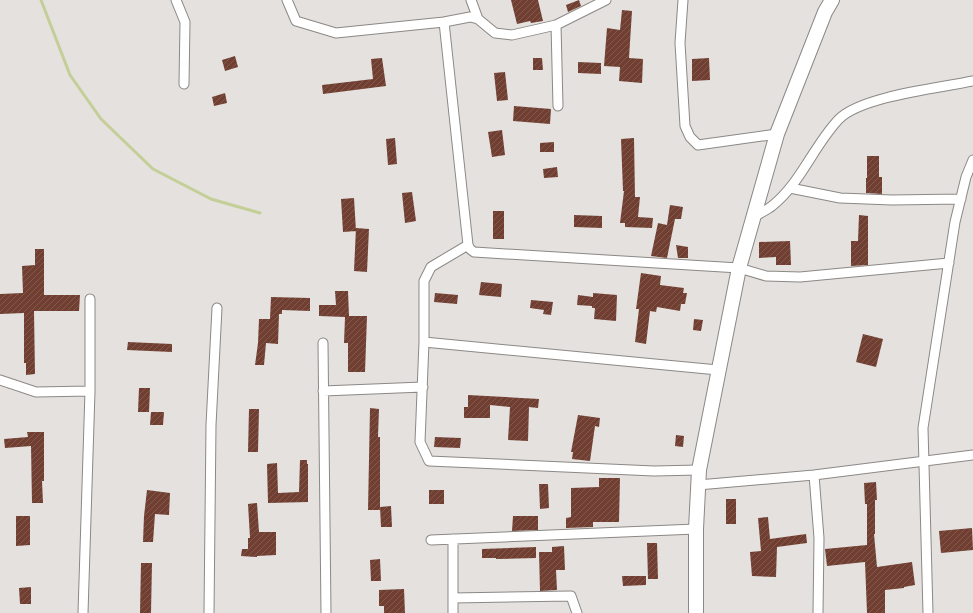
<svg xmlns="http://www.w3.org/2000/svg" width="973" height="613" viewBox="0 0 973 613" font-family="'Open Sans',sans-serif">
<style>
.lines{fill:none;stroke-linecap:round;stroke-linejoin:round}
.stream{stroke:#c4ce97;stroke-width:3}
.building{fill:url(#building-hatch)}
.minor-casing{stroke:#8b8885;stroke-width:11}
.primary-casing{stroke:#8b8885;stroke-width:16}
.minor{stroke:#fff;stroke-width:9}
.primary{stroke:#fff;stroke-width:14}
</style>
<defs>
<pattern id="building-hatch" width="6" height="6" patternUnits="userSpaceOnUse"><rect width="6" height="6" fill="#713f32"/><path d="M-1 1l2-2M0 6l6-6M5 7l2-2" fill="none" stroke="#81594f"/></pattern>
</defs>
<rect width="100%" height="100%" fill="#e5e1de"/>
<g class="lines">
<!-- stream -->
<path class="stream" d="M41 0 70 75 101 119 153 169 211 199 260 213"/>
</g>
<!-- building -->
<path class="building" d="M511 0H538L543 21 531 23 530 21 517 24Z
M579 0 581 6 568 12 566 5Z
M622 10 632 11 629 58 643 59 642 83 619 81 620 67 604 66 607 28 620 30Z
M235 56 238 67 225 71 222 60Z
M382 58 386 86 323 94 322 85 373 79 371 59Z
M533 58H542L543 70H533Z
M709 58 710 80 692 81V59Z
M578 62 601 63V74L578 73Z
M505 72 508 100 497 101 494 73Z
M225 93 227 103 214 106 212 97Z
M514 106 551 109 550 124 513 121Z
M502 130 505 155 492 157 488 132Z
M395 138 397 164 388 165 386 139Z
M634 138 635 197H640L638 217 653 218 652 228 625 227V223H620L624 191H623L621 139Z
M554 142V152H540V143Z
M867 156H879V177H882V194L866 193V178H867Z
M557 167 558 177 544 178 543 169Z
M412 192 416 221 405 223 402 193Z
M354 198 356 231 343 232 341 199Z
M670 205 683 207 681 219H675L667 258 651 256 658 223 667 225Z
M493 211H504V239H493Z
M574 215 602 216V228L574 227Z
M859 215 868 216V265L851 266V241H858Z
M356 228 369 229 367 272 354 271Z
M790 241 791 265H776V257L759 258V242Z
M676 245 688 247V258H678Z
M35 249H44V295H80L79 311H34L35 374 26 375V363H24V313L0 314V294L23 293 22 266 35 265Z
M641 273 661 276 660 285 684 288 683 293H687L685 304H681L680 311 657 307 656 312 650 311 646 344 635 342 639 309H636Z
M481 282 502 284 501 297 479 295Z
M335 291H348L349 316H367L365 372H348V343H344L345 317 319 316V305H336Z
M435 293 458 295 457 304 434 302Z
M593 293 617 295 616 321 594 319 595 308H592V306L577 305 578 295 593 297Z
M271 297 310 298V311L282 310V314H279L278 344 266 343 264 365H255L258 343 259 319H270Z
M531 300 553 302 551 315 543 314 544 310 530 308Z
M694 319 703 320 701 331 693 330Z
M863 334 883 339 876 367 856 362Z
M128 342 172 344V352L127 350Z
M139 388H150L149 412H138Z
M468 395 539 399 538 408 529 407 528 441 508 440 510 407 490 405V418H464V407H468Z
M370 408 379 409 378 437H380V510H368Z
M249 409H259L258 452H248Z
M151 412H164L163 425H150Z
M578 415 600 418 599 427 595 426 590 461 572 459 573 452H571Z
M27 432H44V481H42L43 503H32L31 446 5 448 4 439 28 437Z
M676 435 684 436 683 447 675 446Z
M435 437 461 438 460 448 434 447Z
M300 460H307V464H308V502L268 503 267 464 277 463 278 493 299 492Z
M599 478H620L619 522H593V527L566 528V518L571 517V488L599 487Z
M876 482 877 500H875V534H874L877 567 912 562 915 585 904 587V588L885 590V613H867L865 562 827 566 825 549 867 545V504H865L864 483Z
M539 484H548L549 508 540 509Z
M147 490 170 493 169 515 155 514 153 542H143L144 516Z
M429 490H444V504H429Z
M726 499H736V524H726Z
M257 503 259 532H276V555L257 556V557L241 556 242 549H248V538H250L248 504Z
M391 506 392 527H381L380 507Z
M16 516H30V545L16 546Z
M513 516H538V530L512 531Z
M768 517 770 539 806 534 807 543 777 547 776 577 752 576 750 552 761 551 758 518Z
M972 528 973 550 941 553 939 531Z
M647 543H657L658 579H648Z
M564 546 565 570H556L557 590 540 591 539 552H552V547Z
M536 547V558L496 559V558H482V549Z
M380 559 381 581H371L370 560Z
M141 563H152L151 613H140Z
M622 576H646V585L623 586Z
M31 587V604H20L19 588Z
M404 589 405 613H384V606H379V590Z"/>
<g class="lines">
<defs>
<path id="minor" d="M176 0 185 22 184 84
M287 0 296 21 336 33 444 22 470 17 478 19 495 33 512 35 556 25 606 0
M471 0 478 19
M683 0 680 43 685 126 690 137 698 145 777 134
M444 22 468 245 470 249 474 252 739 268 766 276 800 277 949 263
M556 25 558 106
M790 188 840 198 892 200 961 199
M754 217C760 213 767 210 772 206 801 183 814 145 839 119 862 96 940 88 973 81
M468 245 431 267 424 281V342L420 442 429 461 654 471 699 470
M424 342 718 370
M323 343 326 613
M0 380 36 392 90 391
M323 391 423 387
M814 475 819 538 818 613
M698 485 814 475 973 455
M453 539V613
M431 540 696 529
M453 598 571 596 577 613
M83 613 90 391V299
M209 613 211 425 217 308
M928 613 923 428 955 222 966 177 973 160"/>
<path id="primary" d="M696 613V529L699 470 739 268 777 134 825 12 832 0"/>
</defs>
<!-- minor casing -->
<use href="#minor" class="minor-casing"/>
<!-- primary casing -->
<use href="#primary" class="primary-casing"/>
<!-- minor -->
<use href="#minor" class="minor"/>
<!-- primary -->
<use href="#primary" class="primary"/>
</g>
</svg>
